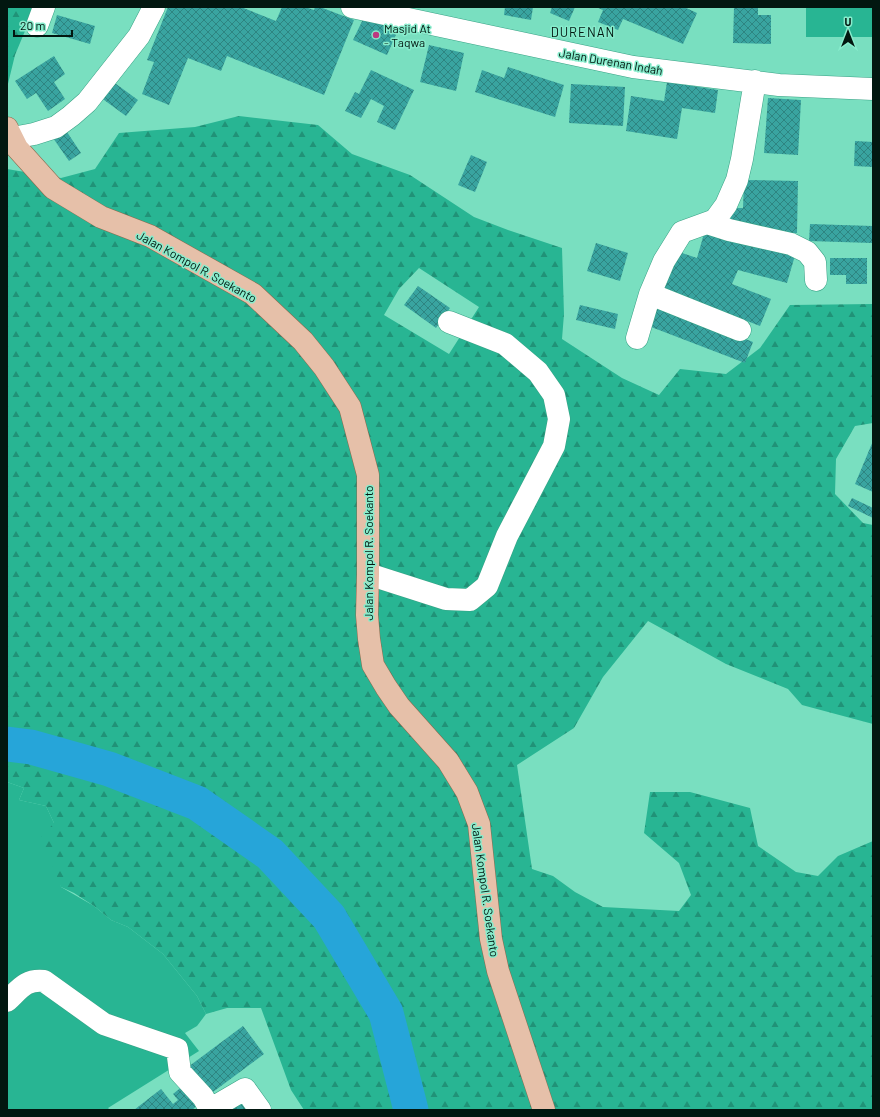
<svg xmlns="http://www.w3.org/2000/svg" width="880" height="1117" viewBox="0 0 880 1117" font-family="Barlow,sans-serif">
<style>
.grass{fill:#28b593}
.forest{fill:url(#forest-firs);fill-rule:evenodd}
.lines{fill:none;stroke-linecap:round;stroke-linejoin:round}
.river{stroke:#26a5d9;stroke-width:35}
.building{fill:url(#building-cross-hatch)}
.minor-casing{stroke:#38a285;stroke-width:23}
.major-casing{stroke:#8b6a4e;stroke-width:23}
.minor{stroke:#fff;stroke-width:22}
.major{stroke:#e6c0a9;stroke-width:22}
.poi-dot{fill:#bc3980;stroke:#87eccc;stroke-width:1.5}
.labels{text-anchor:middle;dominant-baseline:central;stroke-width:3;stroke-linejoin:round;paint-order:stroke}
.poi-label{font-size:12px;fill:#021710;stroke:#87eccc;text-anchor:start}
.street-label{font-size:12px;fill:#021710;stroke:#87eccc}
.neighbourhood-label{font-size:13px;letter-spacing:1px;fill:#021710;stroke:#87eccc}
</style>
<defs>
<pattern id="forest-firs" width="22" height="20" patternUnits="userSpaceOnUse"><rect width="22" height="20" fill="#28b593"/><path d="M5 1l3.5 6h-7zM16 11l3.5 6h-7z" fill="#209277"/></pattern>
<pattern id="building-cross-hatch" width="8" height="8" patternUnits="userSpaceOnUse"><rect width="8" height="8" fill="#39a4a0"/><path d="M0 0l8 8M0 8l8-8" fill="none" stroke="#2e8581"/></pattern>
</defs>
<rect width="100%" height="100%" fill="#79dfc0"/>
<!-- grass -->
<path class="grass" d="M806 7H873V37H806Z
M7 782 24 788 19 800 46 806 54 823 61 887 94 906 111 920 128 927 163 954 197 996 206 1014 197 1026 185 1033 199 1051 108 1108 110 1110H7Z"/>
<!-- forest -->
<path class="forest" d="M7 7H35L15 55 7 88Z
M239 116 318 125 352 154 410 175 474 217 508 230 562 248 564 314 562 339 622 378 659 395 680 369 726 374 760 348 790 305 873 304V423L855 426 836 459 835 494 863 523 873 525V724L802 705 788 689 726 664 648 621 603 677 574 728 517 765 532 869 553 876 575 892 603 907 679 911 691 895 679 863 644 833 650 792H690L750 808 758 846 796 872 818 876 838 856 873 841V1110H304L291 1090 261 1008H227L206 1014 197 996 163 954 128 927 111 920 94 906 74 893 61 887 41 837 54 823 46 806 19 800 24 788 7 782V169L61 178 95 169 119 133 195 127ZM419 268 479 307 449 354 384 315 399 289Z"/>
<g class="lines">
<!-- river -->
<path class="river" d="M7 744 31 747 109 769 197 803 270 854 329 917 386 1013 411 1110"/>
</g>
<!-- building -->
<path class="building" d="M168 7H241L276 21 282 7H305L314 10 315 7H320L354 20 324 95 227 56 221 71 188 58 169 105 142 94 154 62 147 60Z
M505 7H533L531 20 504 15Z
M552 7H575L569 21 550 13Z
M596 7H684L697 13 683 44 623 19 618 30 598 22 603 10Z
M734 7H758V15H771V44L733 43Z
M57 15 95 26 90 44 52 33Z
M365 15 398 30 387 55 353 40Z
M429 45 464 53 456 91 420 82Z
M54 56 65 74 54 82 65 99 48 111 36 93 27 99 15 81Z
M508 67 564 85 555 117 475 92 482 70 504 78Z
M371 70 414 90 395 130 377 122 384 106 371 99 361 118 345 111 355 92 359 94Z
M112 81 138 100 126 116 100 97Z
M667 82 718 90 715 113 682 108 677 139 626 131 631 96 664 101Z
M571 84 625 87 623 126 569 123Z
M768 98 801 100 798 155 764 153Z
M65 129 81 153 69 161 53 138Z
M855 141 873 142V167L854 166Z
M471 155 487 162 475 192 458 185Z
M744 180 798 181 797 233H759L731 224V208H743Z
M810 224 873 226 872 243 809 241Z
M705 230 796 252 787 283 738 270 732 284 771 299 760 326 662 288 670 267 673 268 679 252 697 258Z
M596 243 628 253 620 281 587 271Z
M830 258H867V284H846V275H830Z
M418 286 450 308 436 328 404 305Z
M655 303 753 342 745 363 646 325Z
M580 305 618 314 615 329 576 320Z
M873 441V492L855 484Z
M852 498 873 508V518L848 506Z
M243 1026 264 1054 209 1095 188 1067Z
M184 1085 199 1104 192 1110H134L161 1089 173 1104 178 1100 173 1094Z
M241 1095 253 1110H229Z"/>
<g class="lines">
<defs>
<path id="minor" d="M352 7 633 67 779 85 873 89
M37 26 44 7
M7 139 34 134 56 127 71 116 87 102 139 36 154 7
M707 223 729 230 791 244 807 252 815 262 816 280
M740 330 650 294 664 261 682 232 715 220 726 205 737 180 742 159 755 81
M637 338 650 294
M368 574 446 599 470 600 487 586 507 536 554 446 559 419 554 395 538 372 505 344 449 322
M7 1001C20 989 25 979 44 981L104 1024 177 1049 180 1072 203 1097 210 1109
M209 1110 245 1089 260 1110"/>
<path id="major" d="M7 128 17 148 53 188 101 217 150 236 253 294 303 341 324 367 350 407 368 475V574L367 615 369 639 373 665 386 687 399 706 448 761 467 792 479 824 491 939 498 971 544 1110"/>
</defs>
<!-- minor casing -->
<use href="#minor" class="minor-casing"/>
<!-- major casing -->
<use href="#major" class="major-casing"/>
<!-- minor -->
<use href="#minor" class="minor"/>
<!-- major -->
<use href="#major" class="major"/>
</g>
<!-- markers -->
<circle class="poi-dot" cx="376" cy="35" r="4"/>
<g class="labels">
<!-- poi labels -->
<g class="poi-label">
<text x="384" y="28">Masjid At<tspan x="384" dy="14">- Taqwa</tspan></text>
</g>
<!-- street labels -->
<g class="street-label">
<text transform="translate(611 61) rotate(10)">Jalan Durenan Indah</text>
<text transform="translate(197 266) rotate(29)">Jalan Kompol R. Soekanto</text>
<text transform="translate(368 553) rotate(-90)">Jalan Kompol R. Soekanto</text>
<text transform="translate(486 890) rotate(82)">Jalan Kompol R. Soekanto</text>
</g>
<!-- neighbourhood labels -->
<g class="neighbourhood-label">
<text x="583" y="32">DURENAN</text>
</g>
</g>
<!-- border -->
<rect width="880" height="1117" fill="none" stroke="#021710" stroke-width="16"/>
<!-- north arrow -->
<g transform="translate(848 32)" stroke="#87eccc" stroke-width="3" paint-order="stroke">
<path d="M0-3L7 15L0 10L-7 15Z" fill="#021710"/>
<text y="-6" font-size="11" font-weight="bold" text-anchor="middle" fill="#021710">U</text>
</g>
<!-- scale -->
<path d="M14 30v6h58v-6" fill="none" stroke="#021710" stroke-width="2"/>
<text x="20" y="30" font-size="12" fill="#021710" stroke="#87eccc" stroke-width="3" paint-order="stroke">20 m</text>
</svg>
